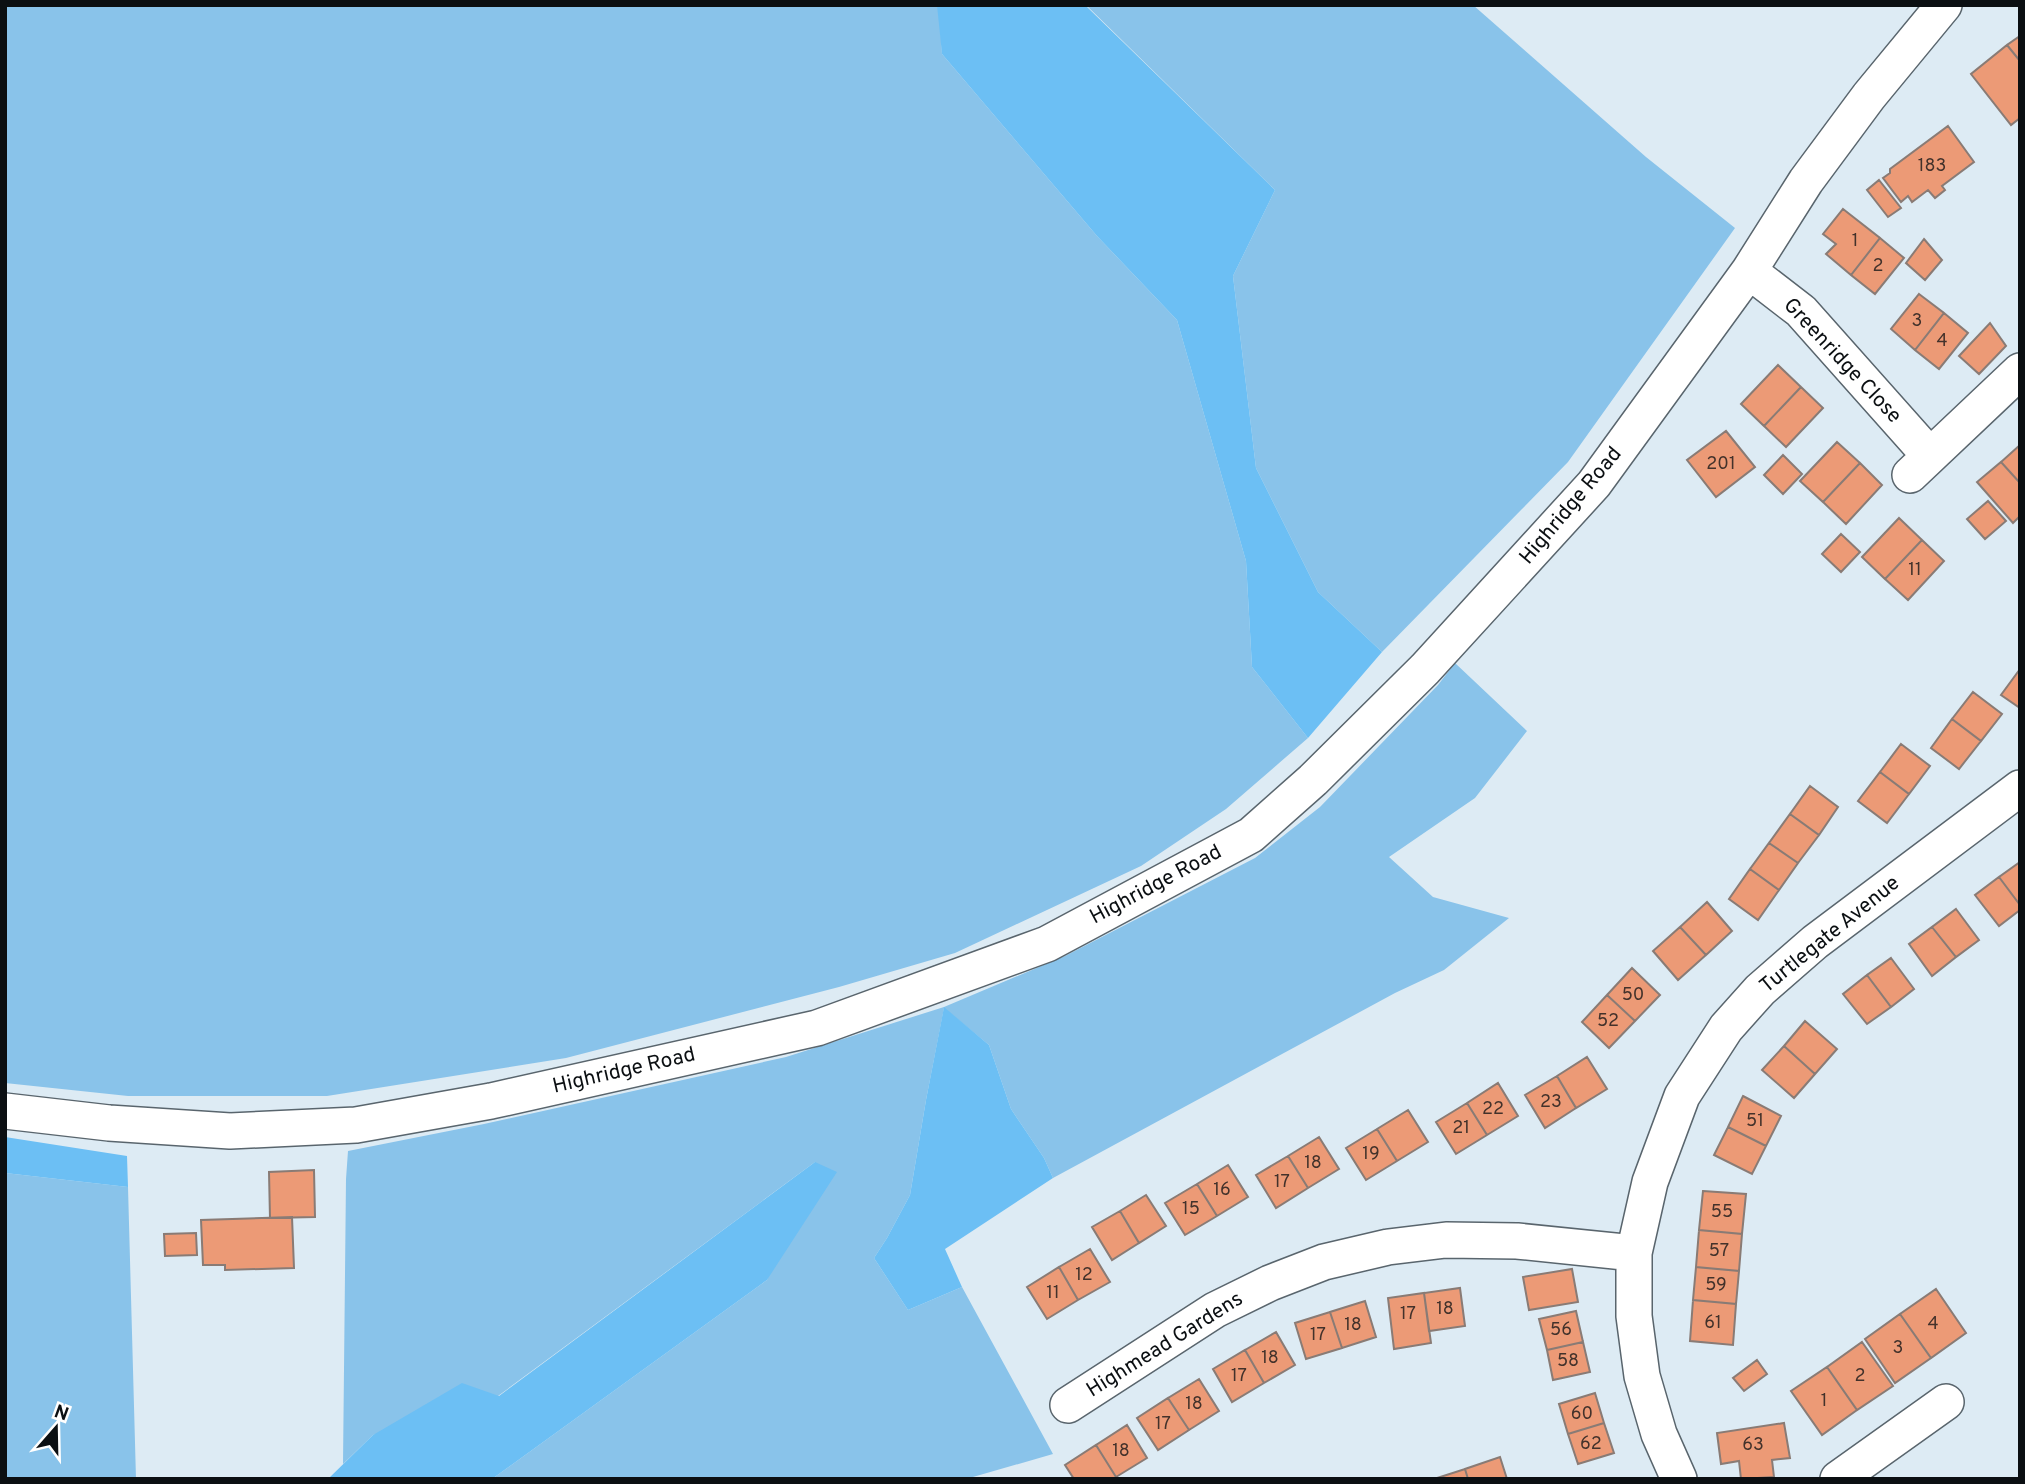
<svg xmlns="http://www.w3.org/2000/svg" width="2025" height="1484" viewBox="0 0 2025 1484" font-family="Overpass,sans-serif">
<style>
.green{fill:#89c3ea}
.forest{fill:#6cbff4}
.building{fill:#ec9a76;stroke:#897b75;stroke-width:2}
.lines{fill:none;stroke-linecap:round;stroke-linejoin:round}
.street-casing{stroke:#59656d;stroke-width:38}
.street{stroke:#fff;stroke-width:35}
.labels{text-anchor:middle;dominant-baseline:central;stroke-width:5;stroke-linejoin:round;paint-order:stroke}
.number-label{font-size:18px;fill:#43322b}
.street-label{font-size:21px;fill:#0b0f12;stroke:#fff}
</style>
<rect width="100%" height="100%" fill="#ddebf4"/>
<!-- green -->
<path class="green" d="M5 5H939L942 54 1097 236 1177 320 1246 561 1252 667 1308 738 1226 809 1141 866 955 953 839 987 566 1058 327 1096H128L5 1083Z
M1086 5H1473L1646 157 1735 228 1568 462 1382 652 1318 592 1256 468 1233 276 1275 190Z
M1455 663 1527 731 1475 798 1389 857 1433 897 1509 918 1444 970 1395 993 1053 1178 1044 1158 1011 1109 989 1045 944 1008 926 1100 910 1195 887 1238 874 1258 908 1310 962 1287 1053 1454 966 1479H492L767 1280 815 1162 498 1396 373 1435 343 1464 346 1179 348 1151 484 1124 786 1057 944 1007 1065 956 1255 858 1320 807 1438 685Z
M5 1173 128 1187 136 1479H5Z"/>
<!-- forest -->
<path class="forest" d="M937 5H1085L1275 190 1233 276 1256 468 1318 592 1382 652 1308 738 1252 667 1246 561 1177 320 1097 236 942 54Z
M944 1007 989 1045 1011 1109 1044 1158 1053 1178 945 1249 962 1287 908 1310 874 1258 887 1238 910 1195 926 1100Z
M5 1137 127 1156 128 1187 5 1173Z
M815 1162 837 1172 767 1280 492 1479H328L373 1435 462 1383 499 1396Z"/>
<!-- building -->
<path class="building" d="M2020 36V61L2007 45Z
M2007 45 2020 61V118L2011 125 1971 74Z
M1948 126 1974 162 1942 186 1945 190 1935 198 1928 190 1912 202 1908 196 1901 202 1883 178 1890 173V169Z
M1879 180 1901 208 1888 217 1867 190Z
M1843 209 1880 238 1851 275 1826 254 1836 244 1823 234Z
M1880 238 1904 258 1875 294 1851 275Z
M1924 239 1942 260 1925 280 1906 263Z
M1919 294 1944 313 1915 350 1891 329Z
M1944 313 1968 333 1939 369 1915 350Z
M1990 323 2006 346 1979 374 1959 356Z
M1778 365 1801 387 1764 426 1741 404Z
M1801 387 1823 408 1786 447 1764 426Z
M1726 431 1755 467 1716 497 1687 460Z
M1837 442 1860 463 1823 502 1800 481Z
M2020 445V483L2001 462Z
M1783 455 1802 474 1783 494 1764 475Z
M2001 462 2020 483V516L2013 523 1977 482Z
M1860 463 1882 485 1846 524 1823 502Z
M1988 501 2006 521 1985 539 1967 519Z
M1899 518 1922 540 1885 579 1862 557Z
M1841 534 1860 552 1841 572 1822 554Z
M1922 540 1944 561 1908 600 1885 579Z
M2020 669V708L2001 695Z
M1973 692 2002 714 1981 741 1952 719Z
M1952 719 1981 741 1959 769 1931 748Z
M1901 744 1930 766 1909 794 1880 772Z
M1880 772 1909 794 1887 823 1858 801Z
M1810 786 1838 807 1819 835 1790 814Z
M1790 814 1819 835 1798 863 1769 843Z
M1769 843 1798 863 1779 890 1750 869Z
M2020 862V905L1999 877Z
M1750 869 1779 890 1758 920 1729 899Z
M1999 877 2020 905V910L1999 926 1975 895Z
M1707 902 1732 931 1706 955 1680 927Z
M1956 909 1979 940 1956 957 1932 927Z
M1680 927 1706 955 1678 980 1653 951Z
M1932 927 1956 957 1932 976 1909 944Z
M1891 958 1914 989 1891 1007 1867 975Z
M1632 968 1660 995 1635 1021 1607 995Z
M1867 975 1891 1007 1867 1024 1843 994Z
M1607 995 1635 1021 1609 1048 1582 1022Z
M1805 1021 1837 1049 1815 1074 1784 1046Z
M1784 1046 1815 1074 1794 1098 1762 1070Z
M1587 1057 1607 1089 1576 1108 1557 1076Z
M1557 1076 1576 1108 1545 1128 1525 1095Z
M1498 1083 1518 1116 1487 1135 1467 1103Z
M1743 1096 1781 1116 1766 1146 1728 1127Z
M1467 1103 1487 1135 1456 1154 1436 1122Z
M1408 1110 1428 1142 1397 1161 1377 1129Z
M1728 1127 1766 1146 1752 1174 1714 1155Z
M1377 1129 1397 1161 1366 1180 1346 1148Z
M1319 1137 1339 1169 1308 1188 1288 1156Z
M1288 1156 1308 1188 1276 1208 1256 1175Z
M1228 1165 1248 1197 1217 1216 1197 1184Z
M314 1170 315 1217 270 1218 269 1172Z
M1197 1184 1217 1216 1185 1235 1165 1203Z
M1703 1191 1746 1194 1742 1234 1699 1230Z
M1146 1195 1166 1226 1139 1243 1120 1211Z
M1120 1211 1139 1243 1112 1260 1092 1227Z
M292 1217 294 1268 225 1270V1265H203L201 1220Z
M1699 1230 1742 1234 1739 1271 1696 1267Z
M196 1233 197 1255 165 1256 164 1234Z
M1090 1249 1110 1282 1078 1300 1059 1267Z
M1059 1267 1078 1300 1047 1319 1027 1287Z
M1696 1267 1739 1271 1736 1304 1693 1300Z
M1572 1269 1578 1302 1529 1310 1523 1277Z
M1460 1288 1465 1326 1429 1331 1424 1293Z
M1936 1289 1966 1333 1931 1358 1900 1314Z
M1424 1293 1431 1343 1394 1349 1388 1298Z
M1693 1300 1736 1304 1733 1345 1690 1341Z
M1365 1301 1376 1337 1342 1348 1330 1312Z
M1576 1311 1583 1342 1547 1350 1539 1319Z
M1330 1312 1342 1348 1306 1359 1295 1323Z
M1900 1314 1931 1358 1895 1383 1865 1339Z
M1276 1332 1295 1365 1264 1383 1245 1350Z
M1583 1342 1590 1372 1553 1380 1547 1350Z
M1862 1342 1893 1386 1857 1410 1827 1367Z
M1245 1350 1264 1383 1232 1402 1213 1369Z
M1757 1360 1767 1374 1744 1391 1733 1378Z
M1827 1367 1857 1410 1822 1435 1791 1391Z
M1199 1379 1219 1411 1189 1430 1168 1398Z
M1595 1393 1604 1423 1568 1434 1559 1404Z
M1168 1398 1189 1430 1158 1450 1137 1418Z
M1604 1423 1614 1453 1578 1464 1568 1434Z
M1784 1423 1790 1458 1772 1460 1774 1477 1741 1479 1739 1461 1721 1464 1717 1433Z
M1127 1425 1147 1458 1116 1477 1096 1445Z
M1096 1445 1116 1477 1114 1479H1074L1065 1465Z
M1500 1457 1507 1479H1468L1465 1469Z
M1465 1469 1468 1479H1434Z"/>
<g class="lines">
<defs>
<path id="street" d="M1749 271 1801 311 1930 456
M1910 475 2020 371
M5 1111 109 1123 230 1131 356 1125 491 1101 817 1028 1047 944 1251 835 1313 780 1425 669 1594 484 1749 271 1806 181 1869 96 1944 5
M1068 1405 1215 1310 1270 1283 1324 1262 1388 1247 1446 1240 1517 1241 1634 1253
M1679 1479 1659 1434 1642 1376 1634 1316V1253L1650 1182 1682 1096 1726 1028 1760 990 1815 942 2020 788
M1838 1479 1946 1402"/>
</defs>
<!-- street casing -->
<use href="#street" class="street-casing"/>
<!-- street -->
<use href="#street" class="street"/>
</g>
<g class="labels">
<!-- number labels -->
<g class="number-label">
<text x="1932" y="166">183</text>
<text x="1855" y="241">1</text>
<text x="1878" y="266">2</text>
<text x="1917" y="321">3</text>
<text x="1942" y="341">4</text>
<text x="1721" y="464">201</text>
<text x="1915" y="570">11</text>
<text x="1633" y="995">50</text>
<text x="1608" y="1021">52</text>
<text x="1551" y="1102">23</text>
<text x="1493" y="1109">22</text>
<text x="1755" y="1121">51</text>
<text x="1461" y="1128">21</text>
<text x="1371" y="1154">19</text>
<text x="1313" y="1163">18</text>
<text x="1282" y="1182">17</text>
<text x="1222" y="1190">16</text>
<text x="1191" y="1209">15</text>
<text x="1722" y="1212">55</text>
<text x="1719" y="1251">57</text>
<text x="1084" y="1275">12</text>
<text x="1716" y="1285">59</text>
<text x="1053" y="1293">11</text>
<text x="1445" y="1309">18</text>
<text x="1408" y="1314">17</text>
<text x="1713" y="1323">61</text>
<text x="1933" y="1324">4</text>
<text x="1353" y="1325">18</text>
<text x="1561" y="1330">56</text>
<text x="1318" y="1335">17</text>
<text x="1898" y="1348">3</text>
<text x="1270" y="1358">18</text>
<text x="1568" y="1361">58</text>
<text x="1239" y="1376">17</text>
<text x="1860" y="1376">2</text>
<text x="1824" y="1401">1</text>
<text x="1194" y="1404">18</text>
<text x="1582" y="1414">60</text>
<text x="1163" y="1424">17</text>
<text x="1591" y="1444">62</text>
<text x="1753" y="1445">63</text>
<text x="1121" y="1451">18</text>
</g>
<!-- street labels -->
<g class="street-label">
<text transform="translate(1842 361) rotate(47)">Greenridge Close</text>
<text transform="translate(1571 506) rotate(-50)">Highridge Road</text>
<text transform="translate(1156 885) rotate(-28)">Highridge Road</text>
<text transform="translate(1830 935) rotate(-39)">Turtlegate Avenue</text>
<text transform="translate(624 1071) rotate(-13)">Highridge Road</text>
<text transform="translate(1165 1345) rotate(-32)">Highmead Gardens</text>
</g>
</g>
<!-- border -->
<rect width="2025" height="1484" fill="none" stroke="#0b0f12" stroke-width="14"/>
<!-- north arrow -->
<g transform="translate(56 1428) rotate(20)" stroke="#ffffff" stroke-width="5" paint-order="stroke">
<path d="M0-5L12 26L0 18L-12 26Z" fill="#0b0f12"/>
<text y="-10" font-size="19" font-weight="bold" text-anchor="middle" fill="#0b0f12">N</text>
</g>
</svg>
